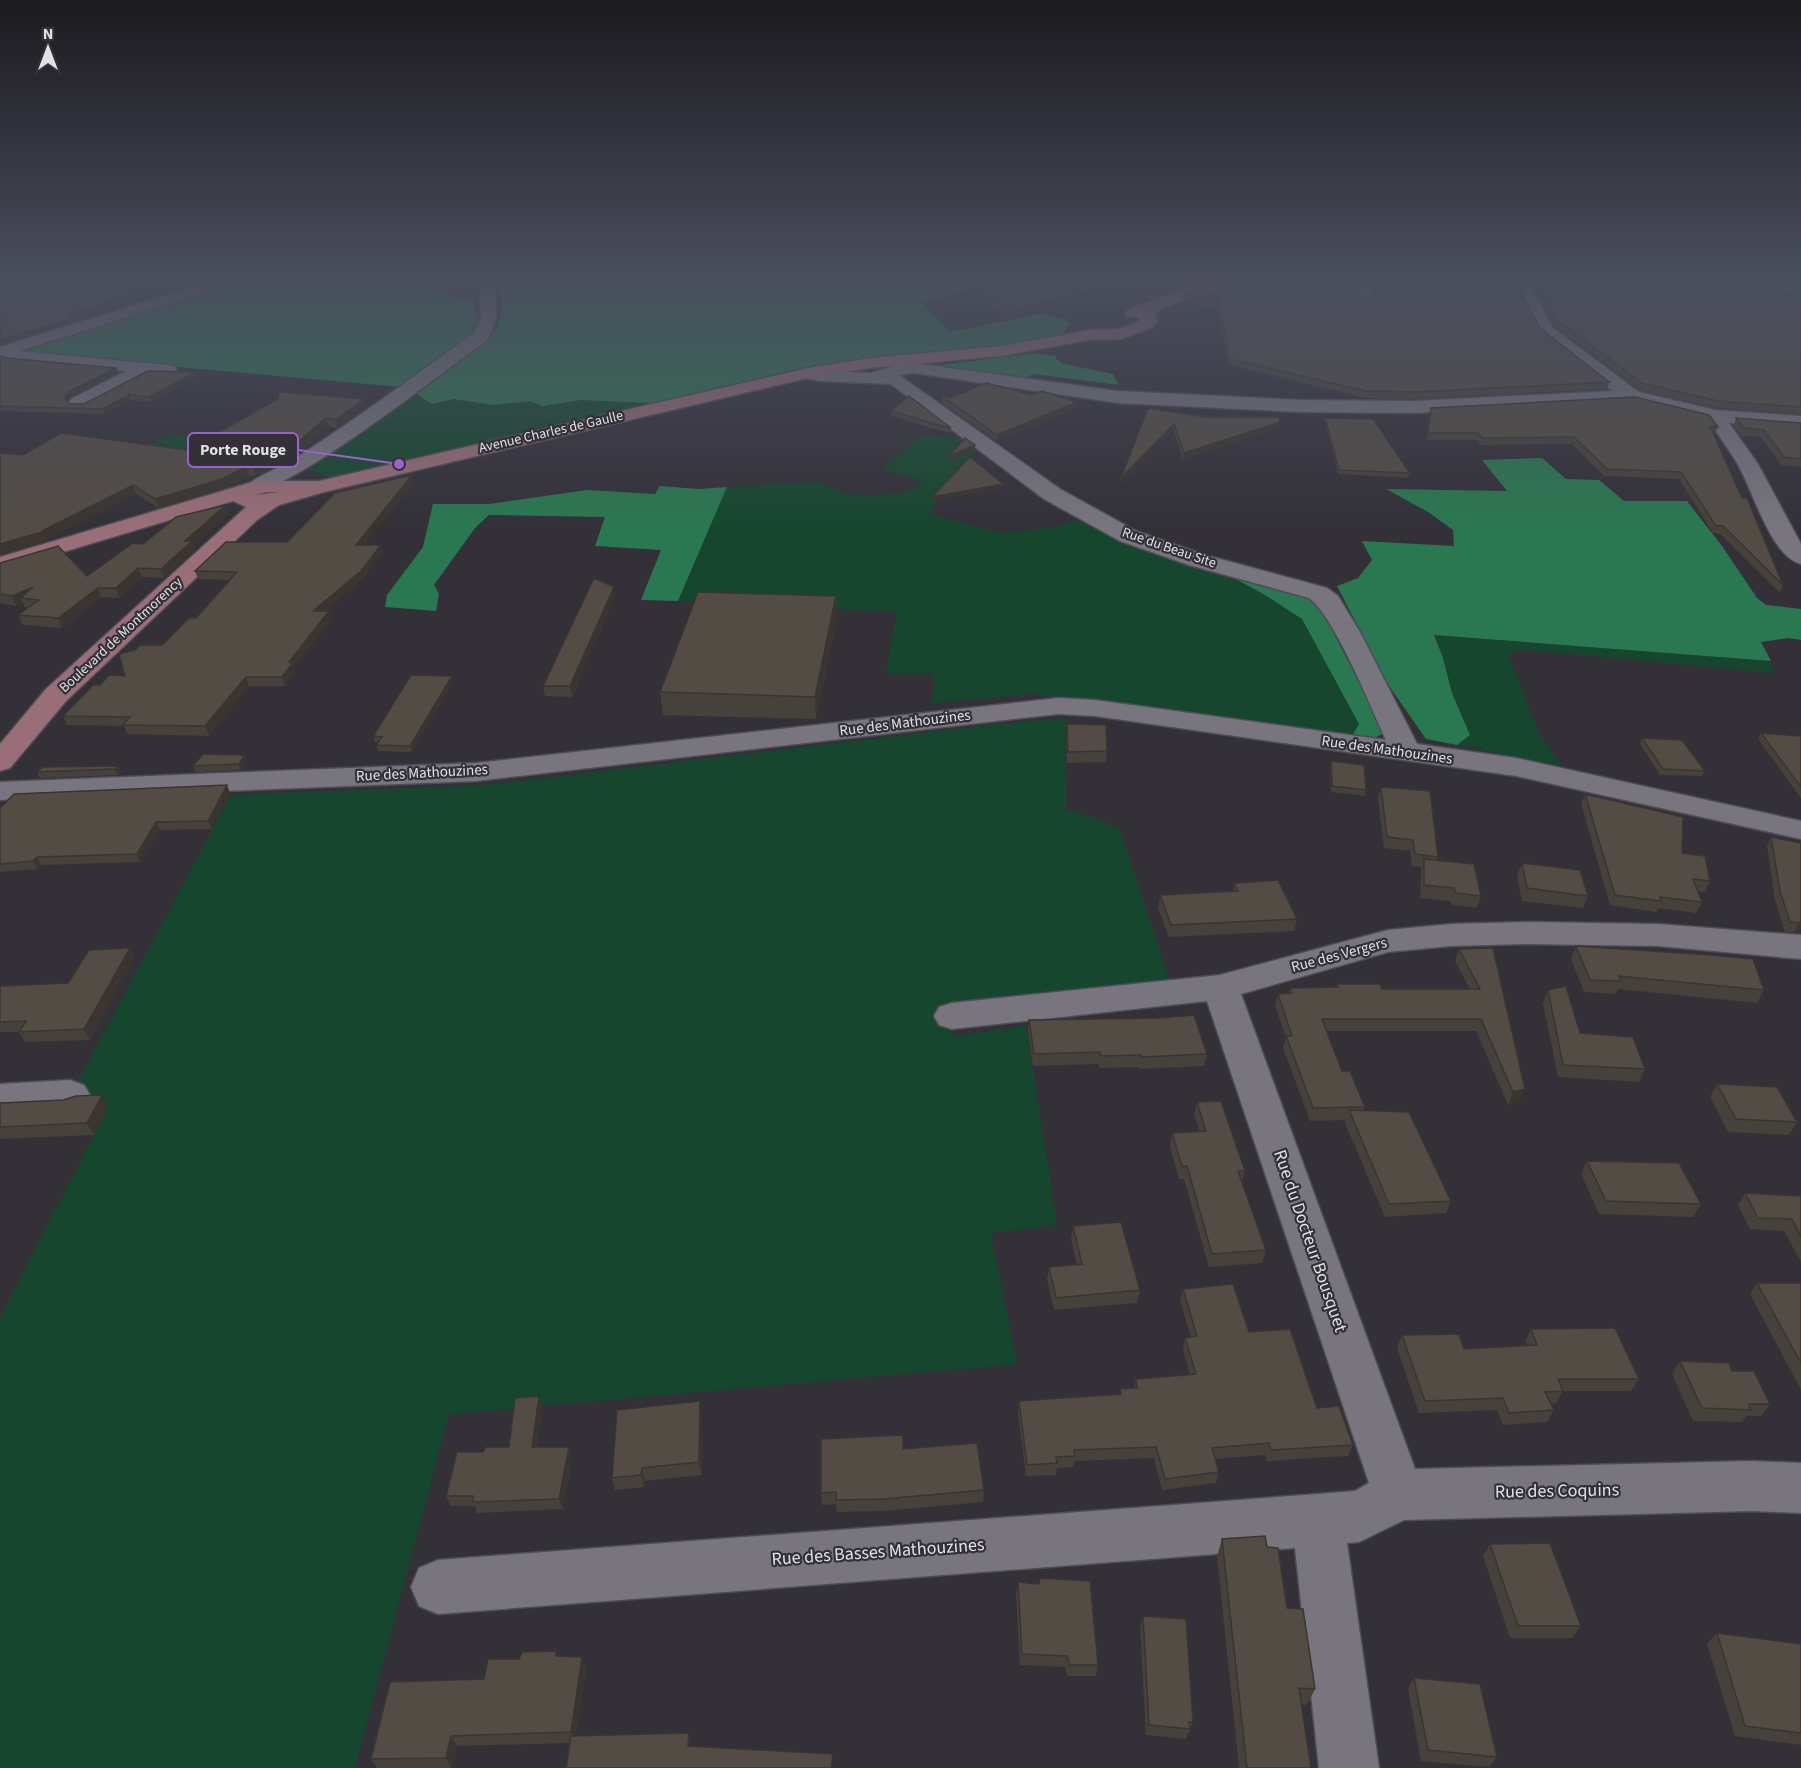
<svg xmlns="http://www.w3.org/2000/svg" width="1801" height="1768" viewBox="0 0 1801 1768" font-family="'Source Sans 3',sans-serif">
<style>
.green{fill:#16472e}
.forest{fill:#2a7851}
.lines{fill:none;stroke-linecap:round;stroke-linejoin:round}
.street-casing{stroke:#4f4c53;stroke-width:3}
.secondary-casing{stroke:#4f4c53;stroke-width:3}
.street{fill:#78757f;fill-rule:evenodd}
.secondary{fill:#996e78;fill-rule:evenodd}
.wall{fill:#47413b}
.shaded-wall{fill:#3a3530}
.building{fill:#534c45;stroke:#3a3530;stroke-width:1.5}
.labels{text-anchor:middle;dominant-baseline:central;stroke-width:4.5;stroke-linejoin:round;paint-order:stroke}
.far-street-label{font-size:14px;fill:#e3e1e6;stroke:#333038}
.street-label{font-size:15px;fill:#e3e1e6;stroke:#333038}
.near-street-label{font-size:18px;fill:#e3e1e6;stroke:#333038}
.leader{fill:none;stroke:#9a62cb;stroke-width:2}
.callout-dot{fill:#9a62cb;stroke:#333038;stroke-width:2}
.callout{fill:#333038;stroke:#9a62cb;stroke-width:2}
.callout-label{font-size:16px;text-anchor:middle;font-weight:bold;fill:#e3e1e6}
</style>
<rect width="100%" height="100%" fill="#333038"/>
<!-- green -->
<path class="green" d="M499 279 913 355 852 360 786 372 332 478 308 470 417 394 490 338C505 318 502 302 499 279Z
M172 434 245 443 217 459 142 449Z
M921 435 965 439 980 448 939 493 930 514 1002 533 1046 528 1091 517 1219 570 1265 595 1302 619 1359 724 1352 736 1032 694 932 703 934 673H886L897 612 678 601 727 487 818 482 846 494 878 495 905 492 924 485 915 478 882 469Z
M1434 635 1770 661 1775 673 1526 650 1508 653 1539 734 1562 766 1457 745 1470 735 1452 693 1443 658Z
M1065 718 1066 810 1096 818 1120 829 1169 979 951 1003 954 1037 1026 1025 1057 1225 991 1233 1017 1364 449 1414 355 1768H0V1318L108 1107 63 1109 231 795 486 785 979 726Z"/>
<!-- forest -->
<path class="forest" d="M243 279H411L407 281 462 299 473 297 478 318 477 329 400 387 13 352Z
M499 279H779L784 285H821L851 279H1025L921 301 950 332 1045 313 1071 322 1063 334 1031 342 977 349 852 360 786 372 651 403 581 400 542 406 531 401 493 405 454 399 432 404 417 394 490 338C505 318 502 302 499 279Z
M1035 353 1056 356V359L1064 364 1113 374 1119 385 1034 374 1026 377 1038 382 931 366Z
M1542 458 1566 479 1599 480 1624 501H1687L1722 546 1757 598 1766 605 1801 609V640L1789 638 1761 642 1771 661 1434 635 1443 658 1452 693 1470 735 1457 745 1426 739 1387 683 1337 586 1358 578 1372 560 1362 541 1454 546 1453 530 1428 512 1386 489 1507 491 1482 460Z
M660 486 698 489 727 487 678 601 641 600 661 550 595 546 605 517 489 515 475 528 434 585 439 594 436 611 385 607 387 595 423 547 433 504H489L587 490 655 494Z
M1219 570 1309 595 1324 614 1385 733 1376 737 1352 736 1359 724 1302 619 1265 595Z"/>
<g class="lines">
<defs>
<path id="street" d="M218 279H241L239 282 20 351 168 365 174 366 177 370 174 374 149 373 85 407H71L69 403 71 399 126 371 8 360 0 357V347Z
M479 279H493C497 302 500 321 486 341 450 366 283 499 251 490L247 486C254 477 280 468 291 461 354 421 414 376 474 333L481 317Z
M1393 279H1407L1405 291 1370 293 1371 298 1363 303 1355 298 1353 288 1356 285 1393 283Z
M1511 279H1526L1553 328 1639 392 1715 410 1801 416V428L1729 423 1758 464 1801 544V564C1770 556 1753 489 1737 463 1728 448 1718 434 1708 420L1633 401 1414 413 1300 412 1118 403 914 373 899 375 1060 489 1136 531 1205 555 1327 588 1338 596 1360 632 1417 744 1516 758 1801 821V839L1516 776 1095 716 1058 714 476 781 0 800V782L476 763 1058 698 1095 700 1386 740C1371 708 1335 617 1309 598L1189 565 1120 541 1044 499 891 384 819 381 802 377 799 373 802 369 808 368 820 371 871 373 899 364 914 363 1118 391 1300 400 1414 401 1613 391 1540 334Z
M1598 279 1791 284 1799 289 1791 294C1763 293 1611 293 1598 279Z
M1529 922 1658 924 1801 935V959L1658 946 1529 944 1451 946 1388 952 1241 994 1415 1469 1752 1461 1801 1463V1513L1752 1511 1404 1520 1359 1542 1347 1543 1379 1768H1319L1295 1548 438 1614 419 1606 411 1587 419 1568 438 1560 1318 1494 1355 1491 1369 1483 1207 1001 952 1029 939 1025 934 1016 939 1007 952 1003 1220 975 1388 930 1451 924Z
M70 1080 84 1085 90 1095 84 1105 70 1110 0 1114V1084Z"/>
<path id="secondary" d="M1222 279H1250L1248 282 1196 294 1159 310 1155 314 1157 322 1153 327 1122 339 1089 340 1001 356 870 368 808 378 324 492 279 505 257 520 66 701 10 768 0 771V744L46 689 246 507 233 501 0 571V557L256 481H319L808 368 870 358 1001 346 1089 330 1120 329 1140 321 1138 317 1127 316 1125 313 1127 310 1186 288ZM266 492H279L255 495Z"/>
</defs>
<!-- street casing -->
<use href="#street" class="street-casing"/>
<!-- secondary casing -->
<use href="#secondary" class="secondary-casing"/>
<!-- street -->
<use href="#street" class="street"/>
<!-- secondary -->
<use href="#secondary" class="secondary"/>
</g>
<!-- wall -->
<path class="wall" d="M0 279H203L179 287 174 286 78 316 79 320 0 345Z
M401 279H457L427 288Z
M1013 279H1197L1196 283 1162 295 1143 289 1122 294H1111L1016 316 982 303V300L970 296 971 289Z
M1255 279H1391V281L1354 283 1353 286 1354 292 1365 299 1373 294 1374 289 1407 287 1408 279H1514L1540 328 1609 382 1607 389 1414 399 1365 398 1229 365 1214 292 1215 286Z
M1527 279H1612L1614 280 1612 286 1801 292V414L1715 408 1640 390 1555 326Z
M1186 294 1215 301 1214 309 1185 301Z
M0 356 6 358 116 368 118 373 70 397 68 402 69 404H84L197 377 150 402 130 400 104 414 0 411Z
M942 396 951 398 1077 402 1076 409 997 441 942 403Z
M365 399 367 407 337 428 328 426 295 456 256 476H249L225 488 159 508 136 494 48 538V540L0 555 23 455 187 450Z
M1148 408 1279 428 1183 459 1173 430 1120 484 1121 478Z
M1431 408 1718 427 1715 434H1713L1742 498 1783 585 1780 593 1720 534 1713 533 1679 479 1604 476 1572 444 1480 445 1476 440H1426Z
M891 411 951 428V432L941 431 891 416Z
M1325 418 1410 473 1408 478 1338 474 1325 423Z
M1736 418 1801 423V467L1781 465 1761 437 1741 436 1734 426Z
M414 483 364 545 383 553 363 579 325 611 332 619 293 669 295 673 285 686H249L209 736 127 734 124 726 67 725 63 716 100 685 125 676 196 618 230 580 198 579 195 571 287 542Z
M226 505 229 514 194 545 195 550 164 578 142 577 119 598 101 597 62 628 23 625 18 615 29 608 25 607 23 603 16 606 0 603V563L87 576 143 544Z
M615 596 572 697 545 696 543 686Z
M836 596 837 617 816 719 663 715 660 692Z
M453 682 411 752 378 751 376 745 378 742H375L373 736Z
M1067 724 1107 751 1106 762 1067 763 1066 735Z
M1761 733 1801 736V798L1758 739Z
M1642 738 1705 771 1702 776 1660 775 1640 744Z
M244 755 246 761 241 770 196 772 193 766Z
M1331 761 1366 790 1365 796 1331 792 1330 767Z
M118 766 121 772 118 775 40 778 37 772Z
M1381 787 1438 857 1437 860 1481 896 1477 908 1452 905 1450 901 1420 898 1421 871 1422 867 1412 866 1410 851 1384 848 1378 798Z
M230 793 211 829 160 830 140 862 41 865 37 869 0 872V808Z
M1585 794 1682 853 1710 881 1705 892 1697 891 1702 902 1696 913 1658 908 1656 912 1610 905 1581 804Z
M1771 837 1801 843V929L1794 932H1785L1775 900 1767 846Z
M1522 863 1588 896 1583 908 1522 901 1517 876Z
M1235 883 1297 919 1294 931 1169 937 1158 908 1160 895 1233 891Z
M1576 946 1764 990 1757 1003 1618 989 1615 994 1584 992 1571 959Z
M1493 948 1520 1101 1508 1105 1476 1031H1327L1342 1071 1365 1107 1363 1111 1451 1201 1446 1213 1385 1217 1345 1123 1346 1120 1310 1121 1283 1048 1286 1038 1275 1006 1278 994 1289 993 1290 988 1335 987 1336 984 1382 989H1470L1455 961 1459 949Z
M135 958 90 1040 25 1042 19 1032H0V986L68 983Z
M1548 990 1580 1033 1645 1069 1639 1082 1558 1077 1543 1003Z
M1029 1020 1207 1054 1204 1066 1139 1069V1067L1099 1068 1098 1064 1033 1066 1028 1032Z
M1717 1084 1797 1122 1789 1135 1728 1132 1710 1097Z
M1197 1102 1245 1171 1242 1183 1266 1250 1262 1263 1209 1267 1184 1179H1179L1170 1146 1172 1133 1200 1132 1194 1115Z
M0 1103 108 1107 94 1135 0 1139Z
M1587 1161 1701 1204 1693 1217 1599 1214 1581 1174Z
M1745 1193 1801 1196V1262L1784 1231 1750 1229 1738 1205Z
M1073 1226 1140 1290 1137 1303 1054 1310 1047 1280 1049 1267 1077 1265 1071 1239Z
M1757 1283H1801V1390L1750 1294Z
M1183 1289 1249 1332 1317 1408 1353 1445 1348 1456 1267 1461 1265 1455 1215 1459 1219 1472 1216 1483 1162 1490 1154 1458 1074 1461V1467L1057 1468 1056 1475 1026 1476 1018 1413 1019 1401 1120 1394V1389L1134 1388 1136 1379 1190 1374 1183 1350 1185 1338 1191 1337 1180 1301Z
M1531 1329 1639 1379 1631 1391H1563L1556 1403 1550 1404 1554 1410 1547 1422 1503 1425 1497 1410 1419 1413 1397 1348 1402 1335 1464 1349 1527 1346 1525 1341Z
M1680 1361 1732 1371 1770 1404 1761 1416H1746L1742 1422 1693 1421 1672 1374Z
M542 1407 537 1447 572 1458 563 1509 477 1513 475 1506H451L446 1496 509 1447Z
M702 1414V1475L645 1481 644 1487 615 1490 612 1478Z
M903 1449 984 1490 983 1502 885 1511 837 1512 836 1504 822 1505 821 1493Z
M1222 1539 1267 1547 1287 1608 1315 1689 1307 1705 1301 1704 1311 1768H1239L1217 1556Z
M1490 1544 1581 1626 1572 1638H1510L1483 1556Z
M1018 1582 1098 1665 1096 1676H1067L1065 1667 1020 1665 1016 1594Z
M1143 1616 1193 1722 1186 1739 1146 1735 1140 1628Z
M1717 1633 1801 1644V1745L1735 1736 1707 1644Z
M558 1656 586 1668 576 1736 691 1742V1746L834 1763 570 1743 457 1746 452 1768H377L371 1759 484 1679 519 1659Z
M1414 1678 1497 1757 1489 1767 1421 1761 1408 1689Z"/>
<!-- shaded-wall -->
<path class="shaded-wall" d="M188 279H203L179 287 177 283Z
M442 279H457L427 288 426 284Z
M1187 279H1197L1196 283 1162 295 1163 287Z
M1354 279H1391V281L1354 283 1351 288 1352 282Z
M1614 280 1612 286 1599 289 1601 283Z
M172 281 174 286 78 316 79 320 0 345V340L68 314Z
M1144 282 1143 289 1122 294 1123 287Z
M1112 286 1111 294 1016 316V308Z
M116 368 118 373 70 397 67 404 65 399 68 392Z
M196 372 197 377 150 402 149 397Z
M129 395 130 400 104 414 102 409Z
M365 399 367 407 337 428 335 420Z
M1077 402 1076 409 997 441V435Z
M326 418 328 426 295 456 256 476 253 468Z
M1280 422 1279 428 1183 459 1184 453Z
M1174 424 1173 430 1120 484 1121 478Z
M975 445V450L948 461 949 456Z
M246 467 249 476 225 488 159 508 155 499Z
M412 475 414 483 358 553 356 545Z
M1003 484 1002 489 932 501V497Z
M133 485 136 494 48 538V540L0 555V544L42 531Z
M226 505 229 514 194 545 195 550 164 578 161 569 185 541Z
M381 545 383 553 363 579 315 619 313 611Z
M138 568 142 577 119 598 116 588Z
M33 587 21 598 23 603 16 606 12 596Z
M614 587 615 596 572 697 570 686Z
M98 588 101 597 62 628 58 618Z
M836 596 837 617 816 719 815 697Z
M329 611 332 619 293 669 295 673 285 686 282 677 289 662Z
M452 676 453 682 411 752 410 746Z
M246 677 249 686 209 736 205 726Z
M244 755 246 761 241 770 239 764Z
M118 766 121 772 118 775 115 769Z
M227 785 230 793 211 829 208 821Z
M156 822 160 830 140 862 137 854Z
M37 857 41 865 37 869 33 861Z
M1801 922V929L1794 932 1799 923Z
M130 948 135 958 90 1040 84 1029Z
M1525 1089 1520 1101 1508 1105 1513 1092Z
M102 1095 108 1107 94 1135 87 1123Z
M539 1396 542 1407 535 1458 532 1447Z
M700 1401 702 1414V1475L699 1462Z
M569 1447 572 1458 563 1509 559 1499Z
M642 1468 645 1481 644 1487 641 1475Z
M582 1657 586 1668 575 1742 571 1732Z
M689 1733 691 1742 690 1755 688 1746Z
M451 1736 457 1746 452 1768 446 1758Z"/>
<!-- building -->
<path class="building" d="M0 279H188L177 283 172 281 68 314 78 316 0 340Z
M412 279H442L426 284Z
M1013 279H1187L1163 287 1144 282 1123 287 1112 286 1016 308 982 296 986 294 971 289Z
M1259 279H1354L1352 282 1354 292 1365 299 1373 294 1374 289 1408 286 1409 279H1514L1540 328 1609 382 1416 392 1366 391 1230 359 1215 286Z
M1533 279H1612L1614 280 1601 283V285L1801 292V407L1718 401 1642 383 1557 320Z
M1205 287 1215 301 1186 294Z
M0 356 6 358 116 368 68 392 65 399 69 404H84L148 371 196 372 149 397 129 395 102 409 0 406Z
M986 383 1032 395 1042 391 1077 402 997 435 942 396 951 398Z
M279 392 365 399 335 420 326 418 292 447 253 468 246 467 222 479 155 499 133 485 42 531H45L0 544V453L23 455 61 433 187 450 278 399Z
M909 396 951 428 941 426 891 411Z
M1635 397 1709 415 1718 427 1710 426 1742 498H1747L1783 585 1723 526H1716L1681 472 1607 469 1574 437 1482 438 1478 433H1428L1431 408Z
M1148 408 1205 417H1279L1280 422 1184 453 1174 424 1121 478Z
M1325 418 1373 419 1410 473 1339 470Z
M1736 418 1801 423V459L1784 457 1764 430 1744 428Z
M965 438 975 445 949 456Z
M970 457 1003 484 932 497Z
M412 475 356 545H381L361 571 313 611H329L289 662 292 664 282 677H246L205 726 123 725 130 717 63 716 93 685H100L109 675 125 676 119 654 135 650 140 645H162L189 618H196L237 572 195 571 226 542H287L335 493Z
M226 505 185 541H192L161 569 138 568 116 588H98L58 618 18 615 39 600 21 598 33 587 12 596 0 594V563L58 546 87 576 133 543 143 544 176 517Z
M594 578 614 587 570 686H543Z
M698 592 836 596 815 697 660 692Z
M411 675 452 676 410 746 376 745 382 737 373 736Z
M1067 724 1106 725 1107 751 1068 752Z
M1761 733 1801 736V787Z
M1642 738 1682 740 1705 771 1663 769Z
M203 754 244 755 239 764 193 766Z
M1331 761 1364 765 1366 790 1332 786Z
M118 766 115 769 37 772 42 767Z
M227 785 208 821 156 822 137 854 37 857 33 861 0 864V808L14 794Z
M1381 787 1430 791 1438 857 1415 854 1413 840 1387 837Z
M1585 794 1683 817 1682 853 1705 856 1710 881 1693 879 1702 902 1660 897 1661 901 1615 895Z
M1771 837 1801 843V922L1799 923 1790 922 1780 891Z
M1424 859 1474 864 1481 896 1456 893 1454 888 1424 885Z
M1522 863 1580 870 1588 896 1527 888Z
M1278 880 1297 919 1171 925 1160 895 1238 891 1235 883Z
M1576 946 1711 955 1753 959 1764 990 1619 976 1621 981 1590 980Z
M130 948 84 1029 19 1032 26 1021 0 1022V986L68 983 89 950Z
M1493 948 1525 1089 1513 1092 1481 1019H1322L1342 1071H1350L1365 1107 1313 1108 1286 1036H1292L1278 994 1292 993 1290 988 1338 987 1336 984H1380L1382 989H1480L1459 949Z
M1566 986 1580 1033 1633 1037 1645 1069 1563 1065 1548 990Z
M1194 1015 1207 1054 1141 1057V1055L1101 1056 1100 1052 1034 1054 1029 1020 1158 1018Z
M1717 1084 1777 1087 1797 1122 1736 1119Z
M102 1095 87 1123 0 1127V1103L63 1100 76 1096Z
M1221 1101 1245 1171H1238L1266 1250 1212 1254 1187 1166H1182L1172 1133 1206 1131 1197 1102Z
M1349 1110 1409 1112 1451 1201 1389 1204Z
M1587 1161 1679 1163 1701 1204 1606 1201Z
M1745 1193 1801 1196V1237L1792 1219 1758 1218Z
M1121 1222 1140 1290 1056 1298 1049 1267 1082 1264 1073 1226Z
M1757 1283H1801V1363Z
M1233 1284 1249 1332 1290 1329 1317 1408 1339 1406 1353 1445 1271 1450 1269 1443 1212 1448 1219 1472 1165 1479 1156 1447 1074 1450 1075 1456 1056 1457 1057 1463 1027 1465 1019 1401 1121 1394 1120 1389 1137 1388 1136 1379 1196 1374 1185 1338 1197 1336 1183 1289Z
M1615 1328 1639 1379H1558L1563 1391 1545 1392 1554 1410 1509 1413 1503 1398 1425 1401 1402 1335 1459 1334 1464 1349 1537 1345 1531 1329Z
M1680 1361 1729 1363 1732 1371H1754L1770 1404H1749L1751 1410 1702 1408Z
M539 1396 532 1447H569L559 1499 473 1502V1496H446L457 1452H483L485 1447H509L515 1398Z
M700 1401 699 1462 642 1468 641 1475 612 1478 617 1410Z
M903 1435V1449L977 1443 984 1490 884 1499 836 1500V1492L821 1493V1439Z
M1265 1536 1267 1547 1278 1548 1287 1608 1303 1609 1315 1689 1299 1688 1311 1768H1247L1222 1539Z
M1550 1543 1581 1626H1518L1490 1544Z
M1040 1578 1090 1581 1098 1665H1070L1067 1656 1022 1654 1018 1582 1039 1584Z
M1143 1616 1186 1619 1193 1722H1189L1190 1729 1149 1725Z
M1717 1633 1801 1644V1733L1745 1726Z
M556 1651V1656L582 1657 571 1732 451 1736 446 1758 371 1759 390 1682 484 1679 488 1659H519L522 1652Z
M1414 1678 1480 1684 1497 1757 1428 1750Z
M689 1733 688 1746 833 1754 831 1768H566L571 1736Z"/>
<!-- sky -->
<linearGradient id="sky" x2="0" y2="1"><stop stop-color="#1c1a1f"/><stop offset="0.53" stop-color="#4a4e5e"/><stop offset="1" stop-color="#4a4e5e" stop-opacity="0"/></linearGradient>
<rect width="1801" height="527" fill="url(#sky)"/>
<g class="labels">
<!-- far-street labels -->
<g class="far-street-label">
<text transform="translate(551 432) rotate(-13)">Avenue Charles de Gaulle</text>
<text transform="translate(1169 548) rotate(19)">Rue du Beau Site</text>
<text transform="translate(121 635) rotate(-43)">Boulevard de Montmorency</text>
</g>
<!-- street labels -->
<g class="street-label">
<text transform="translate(905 723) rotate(-7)">Rue des Mathouzines</text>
<text transform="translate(1387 750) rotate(8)">Rue des Mathouzines</text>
<text transform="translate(422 773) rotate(-3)">Rue des Mathouzines</text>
<text transform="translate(1339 955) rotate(-15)">Rue des Vergers</text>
</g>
<!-- near-street labels -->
<g class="near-street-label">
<text transform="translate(1310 1241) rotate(71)">Rue du Docteur Bousquet</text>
<text transform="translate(1557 1491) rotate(-1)">Rue des Coquins</text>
<text transform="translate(878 1552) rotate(-4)">Rue des Basses Mathouzines</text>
</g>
</g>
<!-- callouts -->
<path class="leader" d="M399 464L298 450"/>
<circle class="callout-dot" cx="399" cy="464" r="6"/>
<rect class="callout" x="188" y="433" width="110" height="34" rx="6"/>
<g class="callout-label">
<text x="243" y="455">Porte Rouge</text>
</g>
<!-- north arrow -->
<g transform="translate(48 48)" stroke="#333038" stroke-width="4.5" paint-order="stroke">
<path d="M0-4.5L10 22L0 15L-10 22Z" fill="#e3e1e6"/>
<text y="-9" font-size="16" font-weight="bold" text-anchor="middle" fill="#e3e1e6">N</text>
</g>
</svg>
